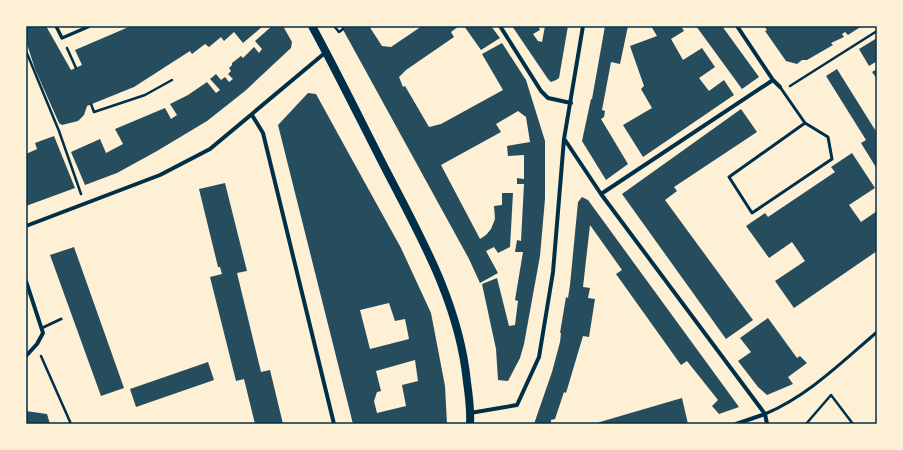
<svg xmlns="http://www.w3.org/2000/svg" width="903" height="450" viewBox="0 0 903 450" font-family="'Open Sans',sans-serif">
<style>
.building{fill:#264d5e;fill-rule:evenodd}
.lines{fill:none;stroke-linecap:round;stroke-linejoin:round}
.path{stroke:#003049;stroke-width:2.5}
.service{stroke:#003049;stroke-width:3}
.pedestrian{stroke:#003049;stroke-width:3.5}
.minor{stroke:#003049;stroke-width:4}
.secondary{stroke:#003049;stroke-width:8}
.neatline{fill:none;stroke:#003049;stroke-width:1.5}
</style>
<rect width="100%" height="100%" fill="#fdf0d5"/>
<!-- building -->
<path class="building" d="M26 26H46L71 70 82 65 75 50 131 26H263L243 43 234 32 224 41 221 37 209 47 205 44 192 54 190 51 134 87 87 106 84 115 78 121 62 125 59 123 35 69 26 41Z
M272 26H283L292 42 291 48 245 91 207 121 157 151 117 173 85 185 71 152 100 139 106 153 123 144 115 129 165 108 171 119 177 115 170 104 188 95 207 82 216 93 220 90 210 79 216 74 221 80 225 77 229 82 233 79 228 74 231 71 229 68 232 65V63L241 56 243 58 254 47 259 53 262 49 255 41Z
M341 26H369L382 46 391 47 422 26H459L451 32 454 37 406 70 399 77 403 87 405 86 429 127 441 124 503 90 482 54 502 43 526 80 545 141V199L540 256 524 344 520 358 508 381 498 380 496 349 482 284 497 278 509 326 515 325 518 301 515 300 523 252H515L517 240 521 241 524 184H517V178L524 179V155L508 156 507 146 530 142 526 117 518 111 496 124 501 132 441 165 480 239 486 235 491 229 495 219 494 206 502 205V193H513L510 247 498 253 494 247 486 251 498 273 480 283 469 259Z
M464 26H491L500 38 481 50Z
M512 26H538L540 30 533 34 538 41 542 42 545 26H568L559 78 556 80 551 82 548 79Z
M605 26H628L620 64 611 62 602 110 605 111 604 117 601 119 628 164 606 180 582 141 591 99H592Z
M651 26H681L684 31 671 39 683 60 702 48 715 67 699 78 709 91 724 80 734 95 643 157 623 125 652 108 641 89 644 86 630 46 657 36Z
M696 26H722L759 77 742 89Z
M764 26H862L848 35 845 32 842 34 844 37 831 43 833 45 807 60H802L797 64 786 61 765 31 767 30Z
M877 38V61L869 66 859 49Z
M837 69 877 133V169L861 143 866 140 826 76Z
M877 69V79L872 72Z
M308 93 316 94 349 154 401 248 431 313 445 386 447 424H353L278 125ZM389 303 395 321 405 319 409 339 370 349 360 310ZM415 360 418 381 402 385 406 406 377 413 374 401 377 392 381 391 376 371Z
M741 109 757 132 674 187 677 191 665 200 753 320 726 339 622 194Z
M54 136 75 188 26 206V154L37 149 35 143Z
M852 153 875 188 849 205 861 222 877 211V251L794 308 775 281 805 261 792 242 769 258 746 226 765 213 768 217 835 172 831 167Z
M225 183 247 271 237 273 261 372 270 370 283 424H255L244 379 236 381 210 277 222 274 220 267H218L199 189Z
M582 197 588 200 739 407 719 414 712 406 718 400 687 361 681 365 616 274 622 270 590 225 583 287 590 288 588 298 595 299 589 337 583 336 566 393 564 392 555 419 551 420V424H534L552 372 560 342 561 333H560L566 297 568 298 570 285 578 202Z
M74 247 124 388 101 396 50 255Z
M768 318 797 358 800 356 807 363 788 377 793 384 767 395 758 387 738 361 751 352 740 338Z
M208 362 214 380 136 407 130 389Z
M682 398 688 424H593Z
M26 411 47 414 50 424H26Z"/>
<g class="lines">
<!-- path -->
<path class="path" d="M334 26 339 32 343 29
M67 48 76 68
M26 51 59 131 81 194
M790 86 877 31
M91 104 94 112 145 95 172 80
M41 356 71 424
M806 424 831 395 853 424"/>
<!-- service -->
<path class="service" d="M780 87 805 123 828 137 832 159 752 213 729 177 805 123
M42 328 61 319
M765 414C808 396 842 362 877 332"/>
<!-- pedestrian -->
<path class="pedestrian" d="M56 26 62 38 90 26"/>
<!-- minor -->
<path class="minor" d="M500 26 541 91 548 98 571 103
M737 26 773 80 780 87
M252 115 263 133 334 424
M565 140 601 194 765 414
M601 194 773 80
M26 226 160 175 210 149 326 52
M26 281 43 333 37 344 26 356
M470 413 517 405 539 357 553 272 564 139 583 26
M765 414 767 424
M736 424 765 414"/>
<!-- secondary -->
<path class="secondary" d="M312 26C337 72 360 119 384 166 420 236 459 302 467 382 469 396 471 410 470 424"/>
</g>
<!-- border -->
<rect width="903" height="450" fill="none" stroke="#fdf0d5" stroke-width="54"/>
<rect x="27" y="27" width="849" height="396" class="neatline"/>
</svg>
